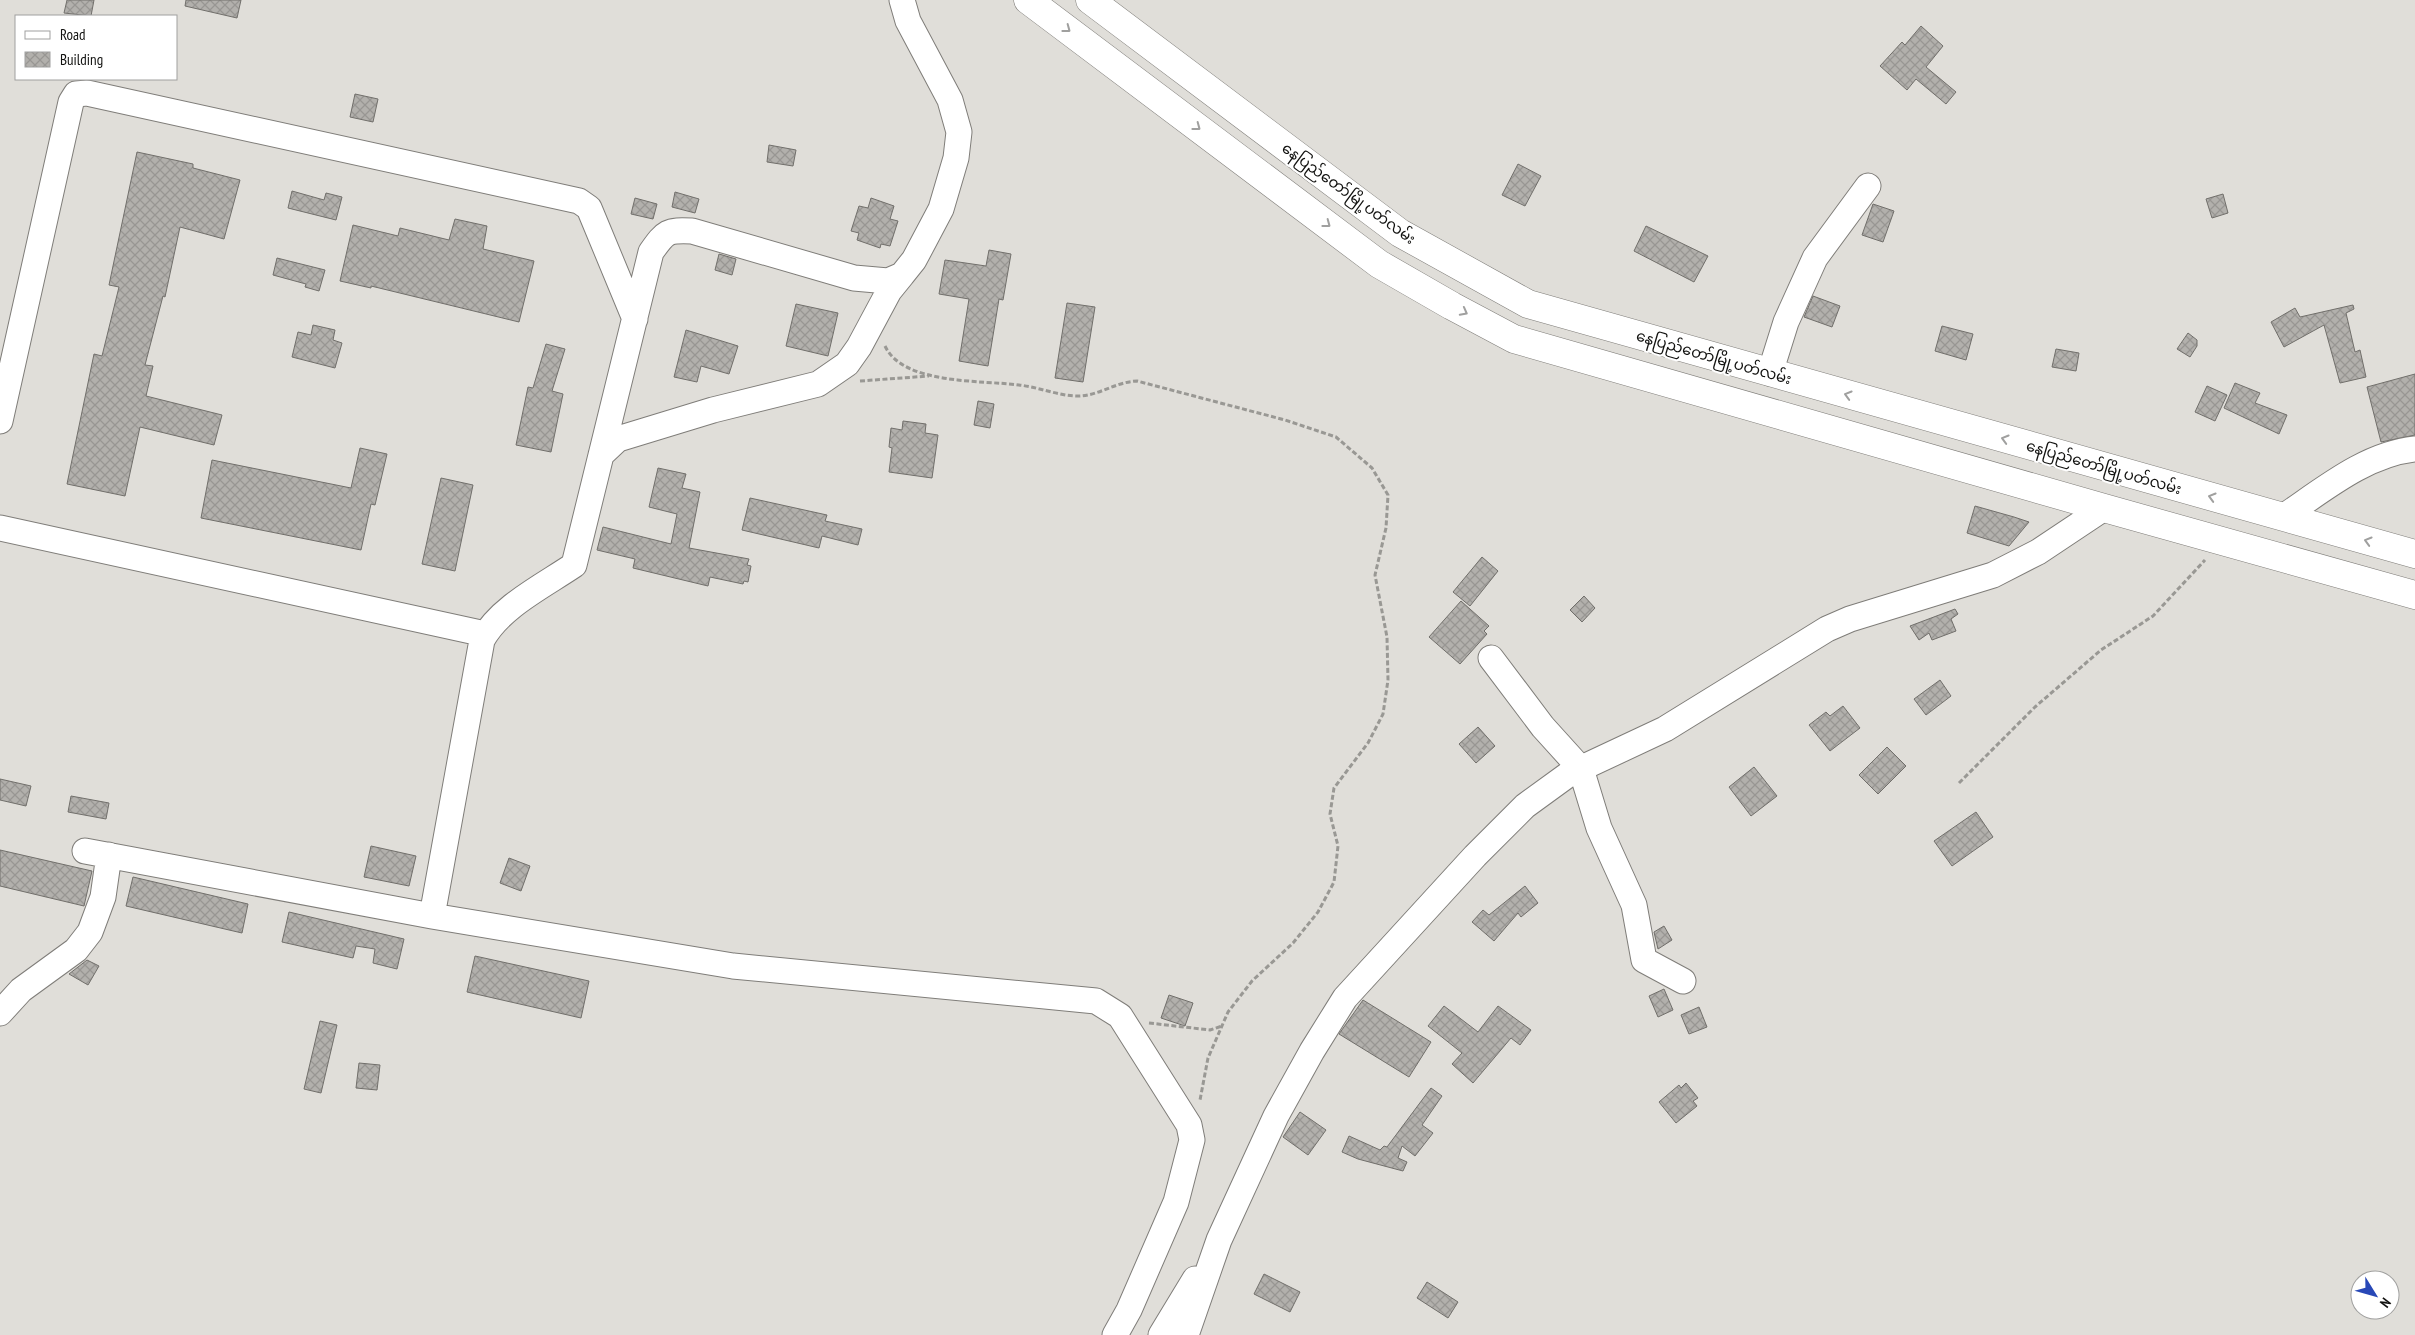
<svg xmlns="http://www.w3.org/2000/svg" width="2415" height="1335" viewBox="0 0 2415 1335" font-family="'PT Sans Narrow','Noto Sans Myanmar',sans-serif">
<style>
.building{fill:url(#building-cross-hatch);stroke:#716f6b}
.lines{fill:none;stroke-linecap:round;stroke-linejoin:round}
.minor-casing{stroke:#7f7d79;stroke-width:27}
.major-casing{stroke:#7f7d79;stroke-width:29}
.path{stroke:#999894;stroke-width:3;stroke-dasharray:5 2.5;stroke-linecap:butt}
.minor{stroke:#fff;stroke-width:25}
.major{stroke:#fff;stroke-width:28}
.oneway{stroke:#a0a09f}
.labels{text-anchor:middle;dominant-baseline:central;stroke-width:4;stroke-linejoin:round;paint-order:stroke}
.street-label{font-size:15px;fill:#11110f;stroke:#fff}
</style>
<defs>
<pattern id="building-cross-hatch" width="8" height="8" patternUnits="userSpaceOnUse" patternTransform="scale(1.25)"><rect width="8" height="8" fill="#b2b0ac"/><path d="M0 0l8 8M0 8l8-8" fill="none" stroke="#989693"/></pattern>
</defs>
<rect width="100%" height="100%" fill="#e0ded9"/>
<!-- building -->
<path class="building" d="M67 0H94L91 16 64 13Z
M186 0H241L237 18 185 6Z
M1921 26 1943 46 1926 67 1956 92 1946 104 1916 79 1907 90 1880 66 1902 42 1905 45Z
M355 94 378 99 373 122 350 117Z
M769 145 796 150 793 166 767 162Z
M137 152 193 164V168L240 180 224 239 180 227 165 297 163 296 145 365 153 366 146 396 222 415 214 445 140 427 125 496 67 484 94 354 102 356 119 287 109 285Z
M1518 164 1541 176 1525 206 1502 195Z
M292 191 324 200 326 193 342 197 336 220 288 208Z
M675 192 699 199 695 213 672 207Z
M2223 194 2228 213 2212 218 2206 199Z
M635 198 657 204 653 219 631 214Z
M871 198 894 206 890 219 898 221 890 246 881 244 880 248 857 240 859 233 851 231 859 206 868 208Z
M1873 204 1894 211 1883 242 1862 235Z
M455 219 487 226 483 249 534 261 519 322 371 286V288L340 281 353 225 398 236 400 228 449 240Z
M1646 226 1708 256 1694 282 1634 251Z
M989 250 1011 254 1003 300 999 299 988 366 959 361 969 299 939 294 945 260 986 266Z
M719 254 736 259 732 275 715 270Z
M277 258 325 270 319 291 305 287 306 284 273 275Z
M1813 296 1840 306 1832 327 1804 317Z
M1067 303 1095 307 1083 382 1055 378Z
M796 304 838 313 828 356 786 346Z
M2353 305 2354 309 2346 313 2355 352 2360 350 2366 377 2340 383 2324 325 2284 347 2271 322 2295 308 2300 317Z
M313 325 335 330 333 340 342 343 335 368 292 357 298 332 311 335Z
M1942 326 1973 334 1966 360 1935 351Z
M686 330 738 346 729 374 701 366 697 382 674 377Z
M2188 333 2197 340V346L2190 357 2177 349Z
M546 344 565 349 552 391 563 394 551 452 516 445 528 387 533 388Z
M2056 349 2079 353 2076 371 2052 367Z
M2415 374V435L2381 442 2367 387Z
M2235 383 2260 393 2255 403 2287 415 2279 434 2224 408Z
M2207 386 2227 395 2215 421 2195 412Z
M978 401 994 404 990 428 974 425Z
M903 421 926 424 925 433 938 435 932 478 889 472 892 448 889 447 891 428 902 430Z
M360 448 387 454 375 505 371 504 361 550 201 518 212 460 351 488Z
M658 468 686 474 682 488 700 492 689 548 749 559 747 565 751 566 748 582 744 581 743 584 710 577 708 586 633 568 635 559 597 550 603 527 671 544 677 514 649 507Z
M441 478 473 485 455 571 422 564Z
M750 498 827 515 825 521 862 529 858 545 822 536 819 548 742 530Z
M1975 506 2014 517 2029 522 2009 546 1967 533Z
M1482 557 1498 571 1470 606 1453 592Z
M1584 596 1595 608 1582 622 1570 610Z
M1461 601 1489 626 1484 631 1487 634 1460 664 1429 637Z
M1955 609 1958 614 1951 619 1956 631 1932 640 1929 633 1919 640 1910 626Z
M1940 680 1951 696 1926 715 1914 699Z
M1843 706 1860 728 1830 751 1809 725 1826 712 1830 716Z
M1478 727 1495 746 1476 763 1459 744Z
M1887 747 1906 766 1878 794 1859 775Z
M1754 767 1777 796 1751 816 1729 787Z
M0 779 31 786 26 806 0 800Z
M71 796 109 803 106 819 68 812Z
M1976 812 1993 837 1952 866 1934 841Z
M371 846 416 856 409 886 364 877Z
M0 850 92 871 84 906 0 886Z
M509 858 530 866 521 891 500 883Z
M133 877 248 904 242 933 126 906Z
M1525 886 1538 903 1521 917 1518 913 1494 941 1472 922 1483 910 1489 915Z
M289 912 404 939 397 969 373 963 375 949 356 946 353 958 282 942Z
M1664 926 1672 940 1658 949 1654 932Z
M475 956 589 981 581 1018 467 992Z
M87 960 99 966 88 985 69 974Z
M1664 989 1673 1010 1658 1017 1649 996Z
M1169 995 1193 1003 1185 1026 1161 1018Z
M1363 1000 1431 1042 1409 1077 1339 1034Z
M1444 1006 1478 1032 1498 1006 1531 1030 1520 1045 1511 1038 1473 1083 1452 1064 1462 1053 1428 1026Z
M1699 1007 1707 1027 1689 1034 1681 1015Z
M320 1021 337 1025 321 1093 304 1089Z
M359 1063 380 1065 377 1090 356 1088Z
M1686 1083 1698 1098 1693 1101 1697 1106 1676 1123 1659 1102 1679 1085 1681 1088Z
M1431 1088 1442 1096 1422 1125 1433 1133 1415 1156 1402 1146 1398 1158 1407 1162 1403 1171 1358 1159 1342 1152 1349 1136 1380 1150 1384 1146 1387 1147Z
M1300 1112 1326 1130 1308 1155 1283 1137Z
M1264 1274 1300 1292 1290 1312 1254 1294Z
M1427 1282 1458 1302 1448 1318 1417 1298Z"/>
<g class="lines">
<defs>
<path id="minor" d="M1770 373 1786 322 1815 258 1868 186
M0 421 71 102 76 94 87 93 579 201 589 208 635 319
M601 455 618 439 713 410 818 384 847 364 859 347 889 291 902 275
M2283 517C2323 490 2366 454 2415 449
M0 528 485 634
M1491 658 1543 727 1581 769 1599 828 1634 905 1644 960 1683 981
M85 851 432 916 733 966 1096 1001 1120 1016 1189 1125 1192 1140 1176 1202 1129 1310 1115 1335
M432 916 482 640C500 607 543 586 574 565L651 252C666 231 667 230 692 231L854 278 888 281 902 275 914 260 941 209 956 158 959 132 950 100 908 21 902 0
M0 1013 21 990 76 950 90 932 103 897 109 855
M1161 1335 1195 1279
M1186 1335 1219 1240 1276 1116 1312 1051 1345 998 1475 856 1525 806 1569 774 1665 729 1827 629 1850 619 1993 575 2038 552 2104 508"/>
<path id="major" d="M1028 0 1379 264 1452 306 1514 339 2104 508 2415 595
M1090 0 1400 233 1528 304 2415 554"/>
</defs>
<!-- minor casing -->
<use href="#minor" class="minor-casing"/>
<!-- major casing -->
<use href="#major" class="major-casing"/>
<!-- path -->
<path class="path" d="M885 346C903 385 982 380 1019 385 1038 387 1056 395 1075 396 1098 397 1114 382 1137 381L1285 420 1336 437 1372 468 1388 495 1386 528 1375 575 1387 637 1388 680 1383 714 1368 743 1334 788 1330 814 1338 846 1334 882 1318 912 1293 943 1252 981 1228 1012 1208 1058 1200 1100
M860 381 929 376
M1959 783 2035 707 2101 650 2153 616 2205 560
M1149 1023 1210 1030 1222 1026"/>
<!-- minor -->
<use href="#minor" class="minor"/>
<!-- major -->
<use href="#major" class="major"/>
</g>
<!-- one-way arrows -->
<defs><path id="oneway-chevron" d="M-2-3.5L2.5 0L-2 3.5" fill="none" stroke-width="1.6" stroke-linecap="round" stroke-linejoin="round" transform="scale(1.25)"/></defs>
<g class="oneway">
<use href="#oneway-chevron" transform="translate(1067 29) rotate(37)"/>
<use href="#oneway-chevron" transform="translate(1197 127) rotate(37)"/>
<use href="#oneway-chevron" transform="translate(1327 224) rotate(37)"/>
<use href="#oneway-chevron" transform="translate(1464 312) rotate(28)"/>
<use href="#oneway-chevron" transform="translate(1848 395) rotate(-164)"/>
<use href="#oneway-chevron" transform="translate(2005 439) rotate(-164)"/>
<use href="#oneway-chevron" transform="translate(2212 497) rotate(-164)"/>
<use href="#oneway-chevron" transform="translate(2368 541) rotate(-164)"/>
</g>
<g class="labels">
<!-- street labels -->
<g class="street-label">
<text transform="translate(1349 193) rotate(36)">နေပြည်တော်မြို့ပတ်လမ်း</text>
<text transform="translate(1714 357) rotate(16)">နေပြည်တော်မြို့ပတ်လမ်း</text>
<text transform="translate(2104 467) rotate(16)">နေပြည်တော်မြို့ပတ်လမ်း</text>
</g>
</g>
<!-- legend -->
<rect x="15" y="15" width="162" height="65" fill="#ffffff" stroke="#a0a09f"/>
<rect x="25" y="31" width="25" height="8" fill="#ffffff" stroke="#a0a09f"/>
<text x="60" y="40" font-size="15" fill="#11110f">Road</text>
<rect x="25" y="52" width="25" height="15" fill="url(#building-cross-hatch)" stroke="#a0a09f"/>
<text x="60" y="65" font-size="15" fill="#11110f">Building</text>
<!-- north arrow -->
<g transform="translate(2375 1295) rotate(127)"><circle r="24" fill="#ffffff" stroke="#a0a09f"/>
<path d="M0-4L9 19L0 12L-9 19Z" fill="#2848b7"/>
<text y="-8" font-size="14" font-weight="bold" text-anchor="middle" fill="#11110f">N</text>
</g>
</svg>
